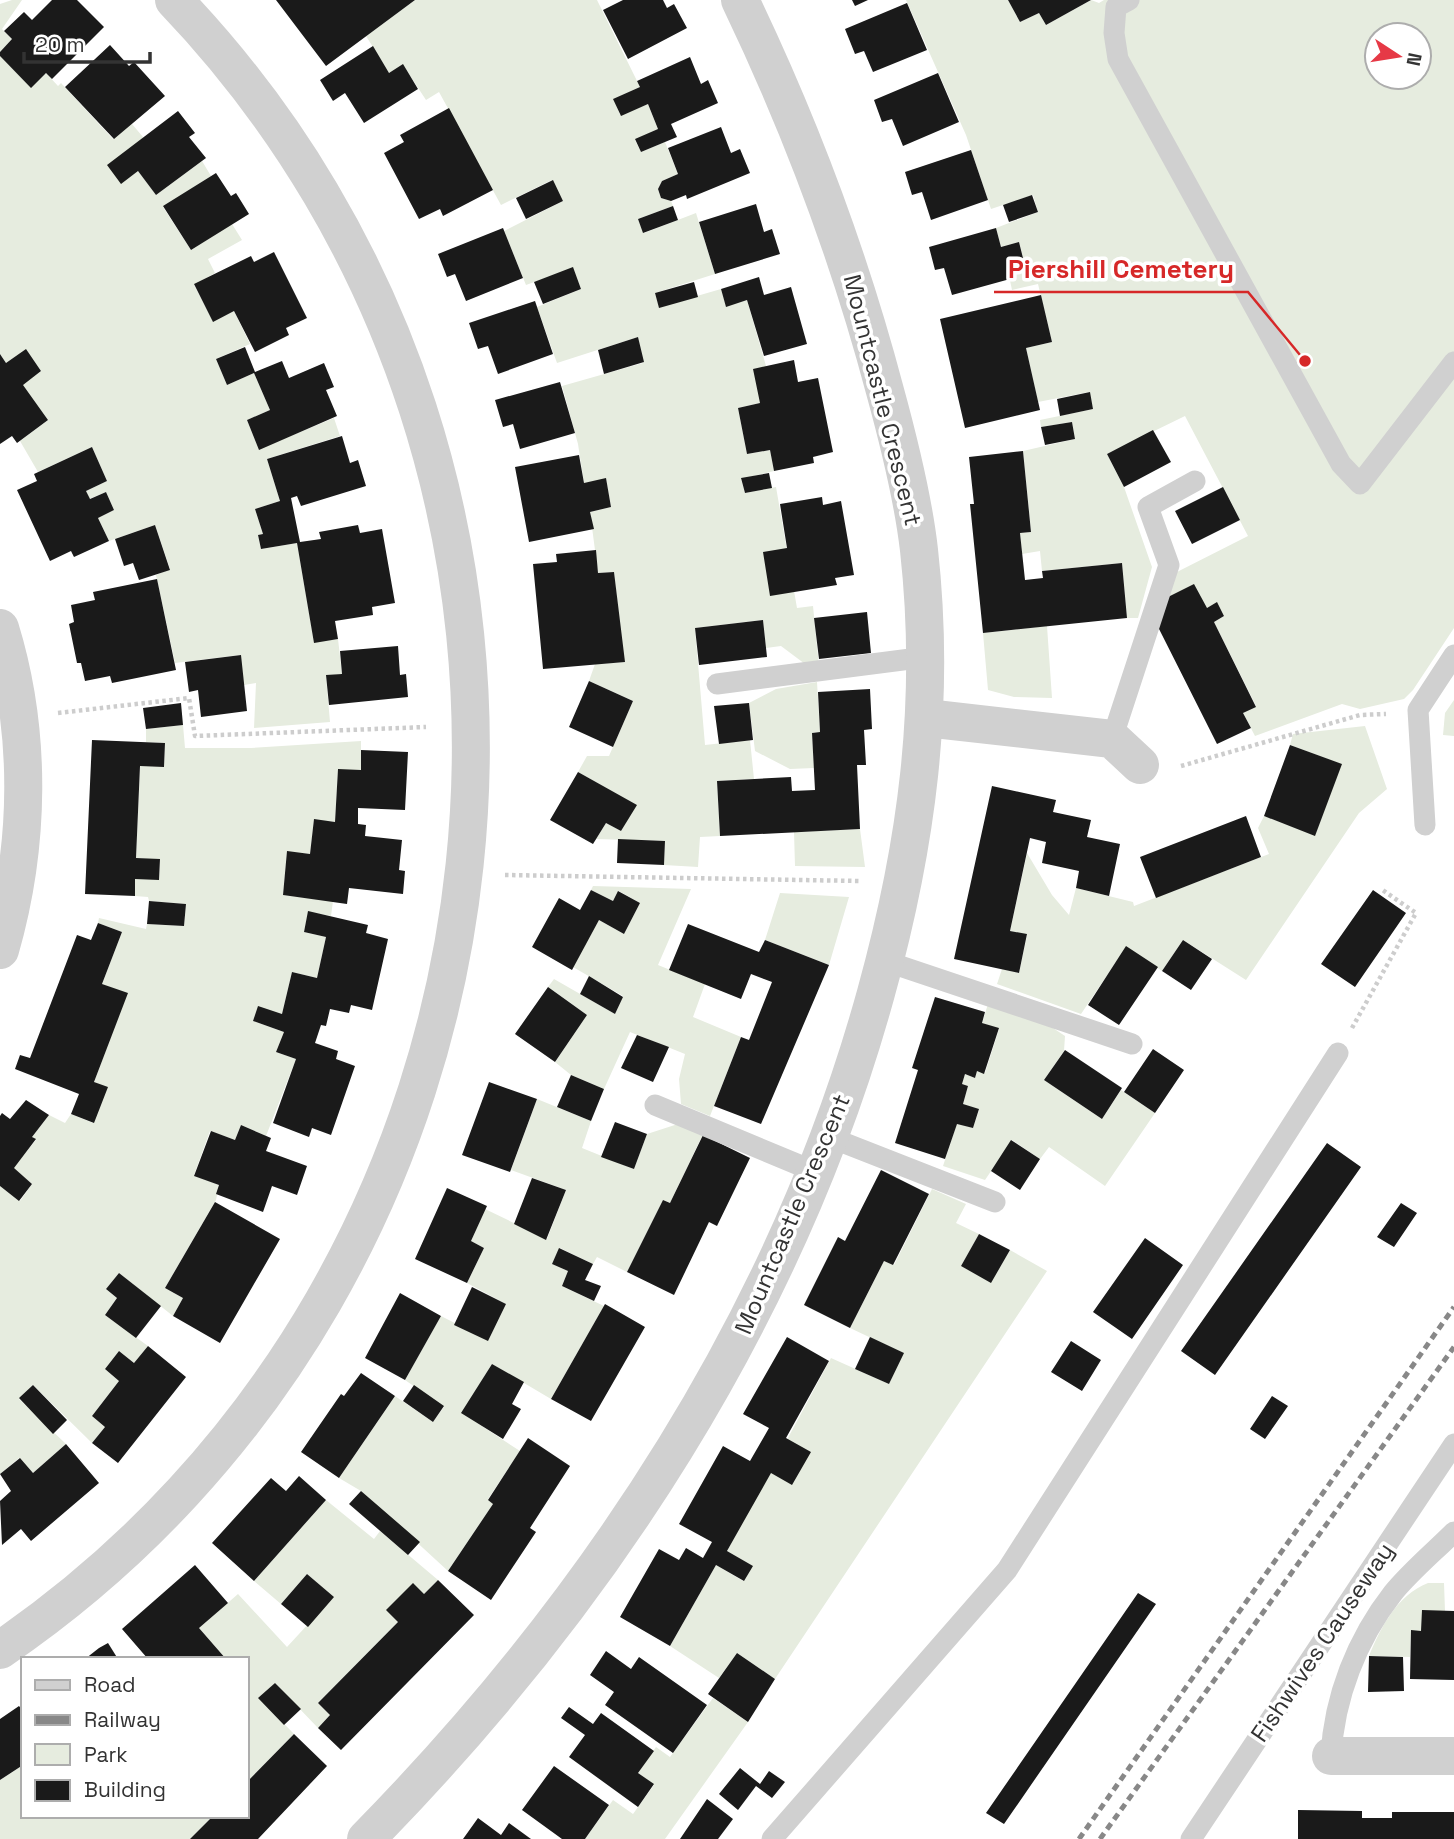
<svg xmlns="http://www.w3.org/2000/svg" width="1454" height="1839" viewBox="0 0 1454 1839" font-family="'Space Grotesk',sans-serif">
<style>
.green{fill:#e6ecdf;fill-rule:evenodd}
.building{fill:#1a1a1a}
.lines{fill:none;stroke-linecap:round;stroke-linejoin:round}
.path{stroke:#cdcdcd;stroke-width:4.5;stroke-dasharray:3.5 3.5;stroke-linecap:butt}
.service{stroke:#d0d0d0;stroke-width:21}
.minor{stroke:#d0d0d0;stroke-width:38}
.rail{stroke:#888;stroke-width:5;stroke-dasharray:7 5;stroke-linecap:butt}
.labels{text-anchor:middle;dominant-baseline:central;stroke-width:7;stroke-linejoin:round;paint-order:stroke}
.street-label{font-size:24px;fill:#333;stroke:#fff}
.leader{fill:none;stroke:#d62828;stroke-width:2.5}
.callout-dot{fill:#d62828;stroke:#fff;stroke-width:2.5}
.callout-label{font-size:26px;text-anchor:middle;font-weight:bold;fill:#d62828;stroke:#fff;stroke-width:7;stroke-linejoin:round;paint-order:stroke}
</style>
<rect width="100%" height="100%" fill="#fff"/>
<!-- green -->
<path class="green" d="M12 0H22L2 29 12 39 0 52V4Z
M415 0H597L640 87 614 99 620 115 648 104 658 129 635 140 641 152 665 142 678 174 662 181 658 189 661 198 671 201 673 206 638 219 644 233 696 213 715 274 655 293 659 307 721 289 726 306 747 300 766 366 760 403 738 408 747 454 770 450 774 471 741 479 745 493 776 487 797 608 813 606 819 666 809 667 781 646 766 648 763 620 695 628 705 745 750 740 754 779 717 781 720 836 700 837 698 867 664 865 665 841 596 839 606 823 621 831 636 805 578 772 587 756H609L633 701 589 681 595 664 624 662 614 572 598 573 590 512 611 507 606 479 584 483 578 444 562 386 643 363 638 337 557 363 537 307 581 289 573 268 526 285 504 231 563 201 552 180 501 205 439 92 426 100 403 65 389 73 366 36Z
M906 0H1008L1020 22 1039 13 1046 25 1091 0 1099 3 1104 0H1454V628L1413 690 1404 699 1360 709 1342 704 1255 736 1243 713 1256 706 1214 622 1224 616 1217 603 1207 608 1160 601 1173 574 1248 536 1185 416 1107 454 1124 487 1152 567 1138 618H1127L1122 563 1042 571 1040 551 1022 554 1020 533 1031 532 1023 451 1075 439 1072 422 1041 427 1040 420 1093 409 1089 392 1038 402 1026 348 1052 342 1038 284 1012 290 1008 271 1025 266 1019 242 1001 247 996 228 1038 212 1033 195 991 209 966 135ZM1377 35H1419V77H1377Z
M0 56 31 87 46 73 58 86 61 83 113 139 132 124 143 137 121 183 138 171 156 195 202 161 211 176 163 207 191 250 232 224 242 240 208 259 215 273 194 285 213 321 234 311 250 344 216 359 227 385 254 373 270 410 247 420 259 449 334 418 340 436 267 459 280 501 255 509 263 534 258 535 261 549 297 543 314 642 338 639 342 674 326 676 330 722 254 728 256 683 244 685 240 655 175 663 156 575 170 569 155 525 109 541 98 518 114 510 106 492 89 499 86 491 107 481 92 447 38 472 20 441 48 420 22 385 41 371 26 350 6 363 0 354Z
M1047 626 1052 698 1014 697 988 690 983 633Z
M817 682 820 732 812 733 814 768 790 769 755 751 749 703 776 689Z
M1454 700V736L1443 735 1445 713Z
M183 725 185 748H251L361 741V770H338L335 822 314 820 310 854 287 852 283 895 333 901 331 916 308 912 304 932 326 937 317 978 292 972 282 1014 258 1007 253 1021 284 1032 276 1052 296 1059 266 1136 241 1125 235 1140 210 1131 194 1175 219 1185 216 1200 165 1288 183 1298 173 1316 119 1273 106 1289 117 1298 105 1315 148 1346 134 1363 119 1351 105 1369 119 1381 92 1416 105 1427 92 1443 33 1385 19 1399 66 1444 33 1473 19 1458 0 1474V1186L20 1201 32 1184 13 1168 36 1140 32 1137 49 1115 65 1123 71 1114 93 1123 107 1088 94 1082 127 994 102 984 122 932 98 923 99 918 146 929 147 924 184 926 186 904 149 901 148 897 135 896V879H159L160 860 136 858 140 766H164L165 743 146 742V729Z
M1365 726 1387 789 1359 813 1246 980 1183 940 1162 971 1126 947 1081 1014 997 984 1002 969 1019 973 1027 935 1010 931 1027 853 1052 895 1069 915 1076 888 1133 902 1134 906 1269 854 1258 828 1264 816 1315 835 1341 764 1290 745 1293 734Z
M860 829 865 867 795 866 794 832Z
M593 886 691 889 658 965 705 984 693 1017 741 1037 710 1116 681 1104 679 1079 685 1054 630 1032 604 1089 571 1075 555 1062 587 1015 548 987 554 979 615 1014 623 996 573 967 599 920 624 934 640 903 619 891 613 901 591 890Z
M780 893 849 897 829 965 765 940Z
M988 1004 1050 1026 1065 1036 1064 1051 1044 1080 1102 1119 1121 1090 1155 1113 1105 1186 1049 1147 1040 1159 1012 1140 985 1180 943 1166 957 1123 973 1128 979 1110 963 1104 968 1086 962 1084 965 1074 975 1078 977 1071 985 1073 999 1029 982 1023Z
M537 1099 591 1121 582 1148 634 1169 647 1134 681 1123 704 1132 670 1203 663 1200 627 1272 597 1257 593 1264 560 1248 552 1264 568 1271 562 1286 604 1306 551 1399 492 1364 462 1413 520 1451 488 1499 493 1504 448 1571 361 1491 339 1478 395 1396 433 1422 444 1407 405 1380 441 1316 488 1340 506 1304 467 1283 484 1248 471 1241 485 1209 547 1239 566 1190 511 1170Z
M932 1189 966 1204 956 1223 979 1234 961 1266 991 1282 1010 1250 1047 1271 775 1679 737 1653 719 1678 670 1646 716 1565 743 1581 752 1566 727 1551 831 1358 889 1384 903 1353 850 1328 884 1261 894 1265Z
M326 1500 374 1539 380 1531 438 1580 424 1594 387 1610 398 1622 318 1703 330 1715 318 1728 275 1683 259 1698 294 1734 247 1782V1659H226L199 1628 238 1594 287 1647 333 1597 307 1574 281 1604 254 1581Z
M1428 1583H1444L1445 1611 1421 1631H1411L1410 1657 1369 1656C1381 1627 1397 1595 1428 1583Z
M713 1698 748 1722 665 1839H585L613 1800 633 1814 654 1785 638 1773 656 1747 670 1757Z
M23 1765V1816H207L210 1819 190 1839H0V1780Z"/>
<!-- building -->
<path class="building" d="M52 0H77L104 27 52 79 46 73 31 88 0 56V52L12 39 4 31 24 12 32 20Z
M276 0H415L326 66Z
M623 0H663L667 8 674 4 687 28 628 59 603 10Z
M852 0H868L855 6Z
M1008 0H1091L1046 25 1039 13 1020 22Z
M907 3 927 50 873 72 864 51 855 54 845 29Z
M110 45 129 66 134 62 165 96 114 139 65 87Z
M373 46 389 73 403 64 418 89 364 123 345 93 333 101 320 80Z
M690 57 701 84 708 80 718 103 671 124 677 137 641 152 635 139 658 129 648 104 621 116 613 99 640 87 637 81Z
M938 73 959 122 903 146 892 119 882 122 874 100Z
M449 108 493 190 443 216 440 209 419 219 384 153 404 142 400 135Z
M178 111 195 133 189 137 206 158 156 195 138 171 121 184 107 165Z
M721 127 731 153 740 149 750 173 687 199 686 195 671 201 661 198 658 189 662 181 678 174 668 148Z
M971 150 988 200 931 220 922 192 912 195 905 172Z
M216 173 231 196 236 193 249 214 191 250 163 206Z
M553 180 563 201 526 219 516 198Z
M1032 195 1038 212 1009 222 1003 205Z
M756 204 764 232 772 229 780 254 715 274 699 222Z
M673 206 678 220 643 233 638 219Z
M503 228 523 278 466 301 455 274 447 277 438 254Z
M996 228 1001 247 1019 242 1025 266 1008 271 1010 279 952 295 944 268 935 270 929 247Z
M274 252 307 318 286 328 289 335 255 352 234 311 213 322 194 284 251 256 254 262Z
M573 267 581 289 543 304 534 282Z
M759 277 764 295 791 287 807 344 764 356 747 300 726 307 721 289Z
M694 282 698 297 659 308 655 293Z
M1041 295 1052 342 1026 348 1040 410 965 428 940 319Z
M535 301 553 354 498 374 488 346 478 349 469 323Z
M638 337 644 362 604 374 598 350Z
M245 347 255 372 282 361 289 378 324 363 334 387 326 390 337 416 259 450 247 420 270 410 254 373 227 385 216 359Z
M26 349 41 371 23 385 48 420 17 443 12 436 0 444V354L6 363Z
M794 360 798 382 818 378 833 452 813 457 814 463 774 471 770 450 747 454 738 408 760 403 753 369Z
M560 382 575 433 520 449 513 424 503 427 495 400Z
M1090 392 1093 409 1060 416 1057 399Z
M1072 422 1075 439 1045 445 1041 427Z
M1153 430 1171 462 1124 487 1107 454Z
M342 436 350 463 358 460 366 486 301 506 297 496 291 498 300 542 321 539 319 532 358 525 360 533 382 529 395 603 372 607 373 615 335 621 338 639 314 643 297 543 261 549 258 535 263 534 255 509 280 501 267 459Z
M92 447 107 481 86 491 90 499 106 492 114 510 98 518 109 541 74 557 71 551 50 561 17 490 37 481 34 474Z
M1023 451 1031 532 1020 533 1025 580 1043 578 1042 571 1122 563 1127 618 983 633 970 504H974L969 457Z
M579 455 584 483 606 478 611 507 590 512 594 529 529 542 515 467Z
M769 473 772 488 745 493 741 478Z
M1223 487 1240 520 1192 544 1175 511Z
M822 497 823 505 841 501 854 575 835 578 837 585 770 596 763 552 787 548 780 504Z
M155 525 170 570 139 580 133 563 124 566 115 539Z
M596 550 598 573 614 572 625 662 543 669 533 564 557 562 556 554Z
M157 579 176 670 112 683 110 676 85 681 81 663H77L69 624 74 622 71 605 95 600 93 592Z
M1194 584 1207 608 1217 602 1224 616 1214 622 1256 707 1243 713 1251 728 1217 744 1154 619 1160 601Z
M867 612 871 653 819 659 814 618Z
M763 620 767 657 699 665 695 628Z
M398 646 400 675 406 674 408 697 329 705 326 675 342 674 340 651Z
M241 655 247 711 201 717 198 690 189 692 185 662Z
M589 681 633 701 613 747 569 727Z
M870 689 872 729 864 730 866 765H857L860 829 720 836 717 781 791 777 792 791 815 790 812 733 820 732 818 692Z
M181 703 183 725 146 729 143 708Z
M749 703 753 740 719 744 714 706Z
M92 740 165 743 164 767 140 766 136 858 160 859 159 880 135 879V896L85 894Z
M1290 745 1342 764 1315 836 1264 816Z
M361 750 408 752 405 810 358 808V824L366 825 365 836 402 840 399 870 405 871 403 894 349 888 347 904 283 895 287 851 310 854 314 819 335 822 338 769 361 770Z
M578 772 637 805 621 831 606 823 593 844 550 820Z
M992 786 1056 800 1053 812 1091 820 1087 837 1120 844 1109 896 1076 888 1079 871 1042 863 1046 842 1030 838 1010 931 1027 934 1019 973 954 959Z
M1246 816 1261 857 1156 898 1140 857Z
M618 839 665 841 664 865 617 863Z
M591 890 613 901 618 891 640 903 624 934 599 920 572 970 532 947 559 898 580 910Z
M1373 890 1406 913 1355 987 1321 964Z
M149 901 186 904 184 926 147 924Z
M308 911 368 925 366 933 388 939 372 1010 351 1005 349 1013 330 1009 326 1026 321 1025 315 1043 338 1051 336 1059 355 1066 331 1135 312 1128 309 1137 273 1123 296 1059 276 1052 284 1032 253 1021 258 1006 282 1014 292 972 317 978 326 937 304 932Z
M98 923 122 932 102 984 128 993 94 1082 108 1087 94 1123 71 1114 79 1094 15 1069 20 1055 30 1058 77 935 91 940Z
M688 924 759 952 765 940 829 965 761 1124 714 1106 741 1037 749 1040 772 982 751 974 741 999 669 970Z
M1183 940 1212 959 1191 990 1162 971Z
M1126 946 1158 967 1119 1025 1088 1005Z
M589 976 623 997 615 1014 580 994Z
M548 987 587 1015 555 1062 515 1034Z
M935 997 985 1012 982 1023 999 1028 984 1074 977 1071 975 1078 965 1074 962 1084 968 1086 963 1104 979 1109 973 1128 957 1124 945 1159 895 1143 918 1070 912 1068Z
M637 1035 669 1047 653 1082 621 1068Z
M1153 1049 1184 1070 1155 1113 1124 1092Z
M1065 1050 1122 1088 1102 1119 1044 1080Z
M571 1075 604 1089 591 1121 557 1107Z
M489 1082 537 1099 510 1172 462 1155Z
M26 1100 49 1115 32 1137 36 1139 14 1168 32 1184 19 1201 0 1186V1116L2 1113 10 1119Z
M615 1122 647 1134 634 1169 601 1157Z
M241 1125 271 1138 266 1151 307 1166 297 1195 272 1186 263 1212 216 1194 219 1185 194 1176 211 1131 235 1140Z
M703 1135 750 1158 717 1226 709 1222 674 1295 627 1272 663 1200 670 1203Z
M1011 1140 1040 1159 1020 1190 991 1171Z
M1327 1143 1361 1167 1215 1375 1181 1351Z
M881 1170 929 1194 893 1265 884 1261 850 1328 804 1305 838 1237 845 1241Z
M532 1178 566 1190 546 1240 514 1224Z
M447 1188 487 1206 471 1241 484 1248 467 1283 415 1259Z
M215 1202 280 1239 220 1343 173 1316 183 1298 165 1288Z
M1401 1203 1417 1213 1394 1247 1377 1237Z
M979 1234 1010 1250 991 1283 961 1266Z
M1145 1238 1183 1265 1132 1339 1093 1312Z
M559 1248 593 1264 585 1280 601 1286 594 1301 562 1286 568 1271 552 1264Z
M119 1273 161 1306 136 1338 105 1315 117 1298 106 1289Z
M472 1287 506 1304 488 1341 454 1325Z
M400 1293 441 1316 405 1380 365 1358Z
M605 1304 645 1327 591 1421 551 1399Z
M787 1337 829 1361 786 1438 811 1452 792 1485 771 1473 727 1551 753 1566 744 1581 716 1565 670 1646 620 1617 659 1549 679 1560 686 1548 703 1558 712 1542 679 1524 723 1446 750 1461 769 1428 743 1414Z
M870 1337 904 1353 889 1384 855 1369Z
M1071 1341 1101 1360 1082 1391 1051 1372Z
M148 1346 186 1377 118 1463 92 1443 105 1427 92 1416 119 1381 105 1369 119 1351 134 1363Z
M492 1364 524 1382 512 1404 521 1409 503 1439 461 1413Z
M361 1373 395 1396 339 1478 301 1452 341 1394 344 1396Z
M33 1385 67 1420 53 1434 19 1398Z
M414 1385 444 1406 433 1422 403 1401Z
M1272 1396 1288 1406 1265 1439 1250 1429Z
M528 1438 570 1466 530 1528 536 1532 491 1600 448 1571 493 1504 488 1500Z
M66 1444 99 1483 31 1541 21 1529 2 1545 0 1501 11 1491 0 1474 20 1458 33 1473Z
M299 1476 326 1500 254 1581 212 1543 271 1478 286 1491Z
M361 1491 420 1542 408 1555 349 1504Z
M195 1565 228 1603 199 1628 226 1659H148L122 1629Z
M307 1574 334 1597 308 1627 281 1604Z
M438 1580 474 1615 341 1750 318 1728 330 1715 318 1703 398 1622 386 1610 413 1583 424 1594Z
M1138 1593 1156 1604 1004 1824 986 1813Z
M1422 1610 1454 1611V1680L1410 1679 1411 1630 1421 1631Z
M108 1643 118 1659H85L99 1648Z
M606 1651 631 1669 639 1657 707 1705 673 1753 605 1705 614 1692 590 1675Z
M737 1653 775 1679 748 1722 708 1694Z
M1369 1656 1403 1657 1404 1691 1368 1692Z
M275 1683 301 1709 284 1725 258 1698Z
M19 1706 23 1711V1765L0 1780V1719Z
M569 1707 593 1724 601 1713 654 1751 638 1773 654 1784 638 1807 569 1757 585 1735 561 1718Z
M294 1734 327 1766 258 1839H190L210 1819 207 1816H247V1782Z
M554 1766 609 1805 585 1839H562L522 1810Z
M740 1768 760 1784 769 1771 785 1782 772 1798 756 1786 738 1810 719 1794Z
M707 1799 733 1819 718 1839H680Z
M1298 1810 1362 1811V1818H1392V1812H1454V1839H1298Z
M478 1818 501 1835 509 1823 531 1839H463Z"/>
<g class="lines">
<!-- path -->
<path class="path" d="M58 713 189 698 195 736 426 727
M1181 766 1360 715 1386 714
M505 875 860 881
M1352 1028 1416 913 1381 889"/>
<!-- service -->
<path class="service" d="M1129 0 1116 7 1114 33 1118 59 1341 464 1360 484 1454 362
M717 684 926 657
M1112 739 1169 565 1148 507 1195 481
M1425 825 1418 710 1454 655
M885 961 1132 1044
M655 1105 816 1172
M829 1137 995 1202
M1331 1756C1334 1697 1357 1639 1393 1593 1411 1571 1434 1552 1454 1532
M772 1839 1007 1570 1338 1053
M1191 1839 1454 1444"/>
<!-- minor -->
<path class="minor" d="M0 628C32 732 30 846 0 950
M926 718 1112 739 1140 765
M0 1650C548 1276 633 480 174 0
M1331 1756H1454
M366 1839C599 1602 787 1316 876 993 917 845 936 703 919 550 913 497 899 442 885 391 849 255 801 127 740 0"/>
<!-- rail -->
<path class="rail" d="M1079 1839 1454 1307
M1100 1839 1454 1347"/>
</g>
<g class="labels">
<!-- street labels -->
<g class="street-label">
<text transform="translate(883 400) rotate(76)">Mountcastle Crescent</text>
<text transform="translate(792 1214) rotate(-67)">Mountcastle Crescent</text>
<text transform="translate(1322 1642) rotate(-56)">Fishwives Causeway</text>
</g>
</g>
<!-- callouts -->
<path class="leader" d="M1305 361L1248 292H994"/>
<circle class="callout-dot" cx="1305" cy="361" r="7"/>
<g class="callout-label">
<text x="1121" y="278">Piershill Cemetery</text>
</g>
<!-- legend -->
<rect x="21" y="1657" width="228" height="161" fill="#ffffff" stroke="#adadad" stroke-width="2"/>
<rect x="35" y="1680" width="35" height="10" fill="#d0d0d0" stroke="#adadad" stroke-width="2"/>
<text x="84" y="1692" font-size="21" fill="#333333">Road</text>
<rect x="35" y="1715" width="35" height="10" fill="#888888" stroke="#adadad" stroke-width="2"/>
<text x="84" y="1727" font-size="21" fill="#333333">Railway</text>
<rect x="35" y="1744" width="35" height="21" fill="#e6ecdf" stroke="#adadad" stroke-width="2"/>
<text x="84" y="1762" font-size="21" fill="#333333">Park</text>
<rect x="35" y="1780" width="35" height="21" fill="#1a1a1a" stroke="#adadad" stroke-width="2"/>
<text x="84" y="1797" font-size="21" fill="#333333">Building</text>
<!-- north arrow -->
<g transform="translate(1398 56) rotate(102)"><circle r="33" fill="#ffffff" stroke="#adadad" stroke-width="2"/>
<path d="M0-5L12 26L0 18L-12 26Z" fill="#e63946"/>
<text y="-10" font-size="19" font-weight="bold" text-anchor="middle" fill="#333333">N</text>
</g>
<!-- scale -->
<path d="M24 52v10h126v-10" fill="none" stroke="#333333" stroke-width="3.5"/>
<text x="35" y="52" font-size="21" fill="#333333" stroke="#ffffff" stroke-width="5" paint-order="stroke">20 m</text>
</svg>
